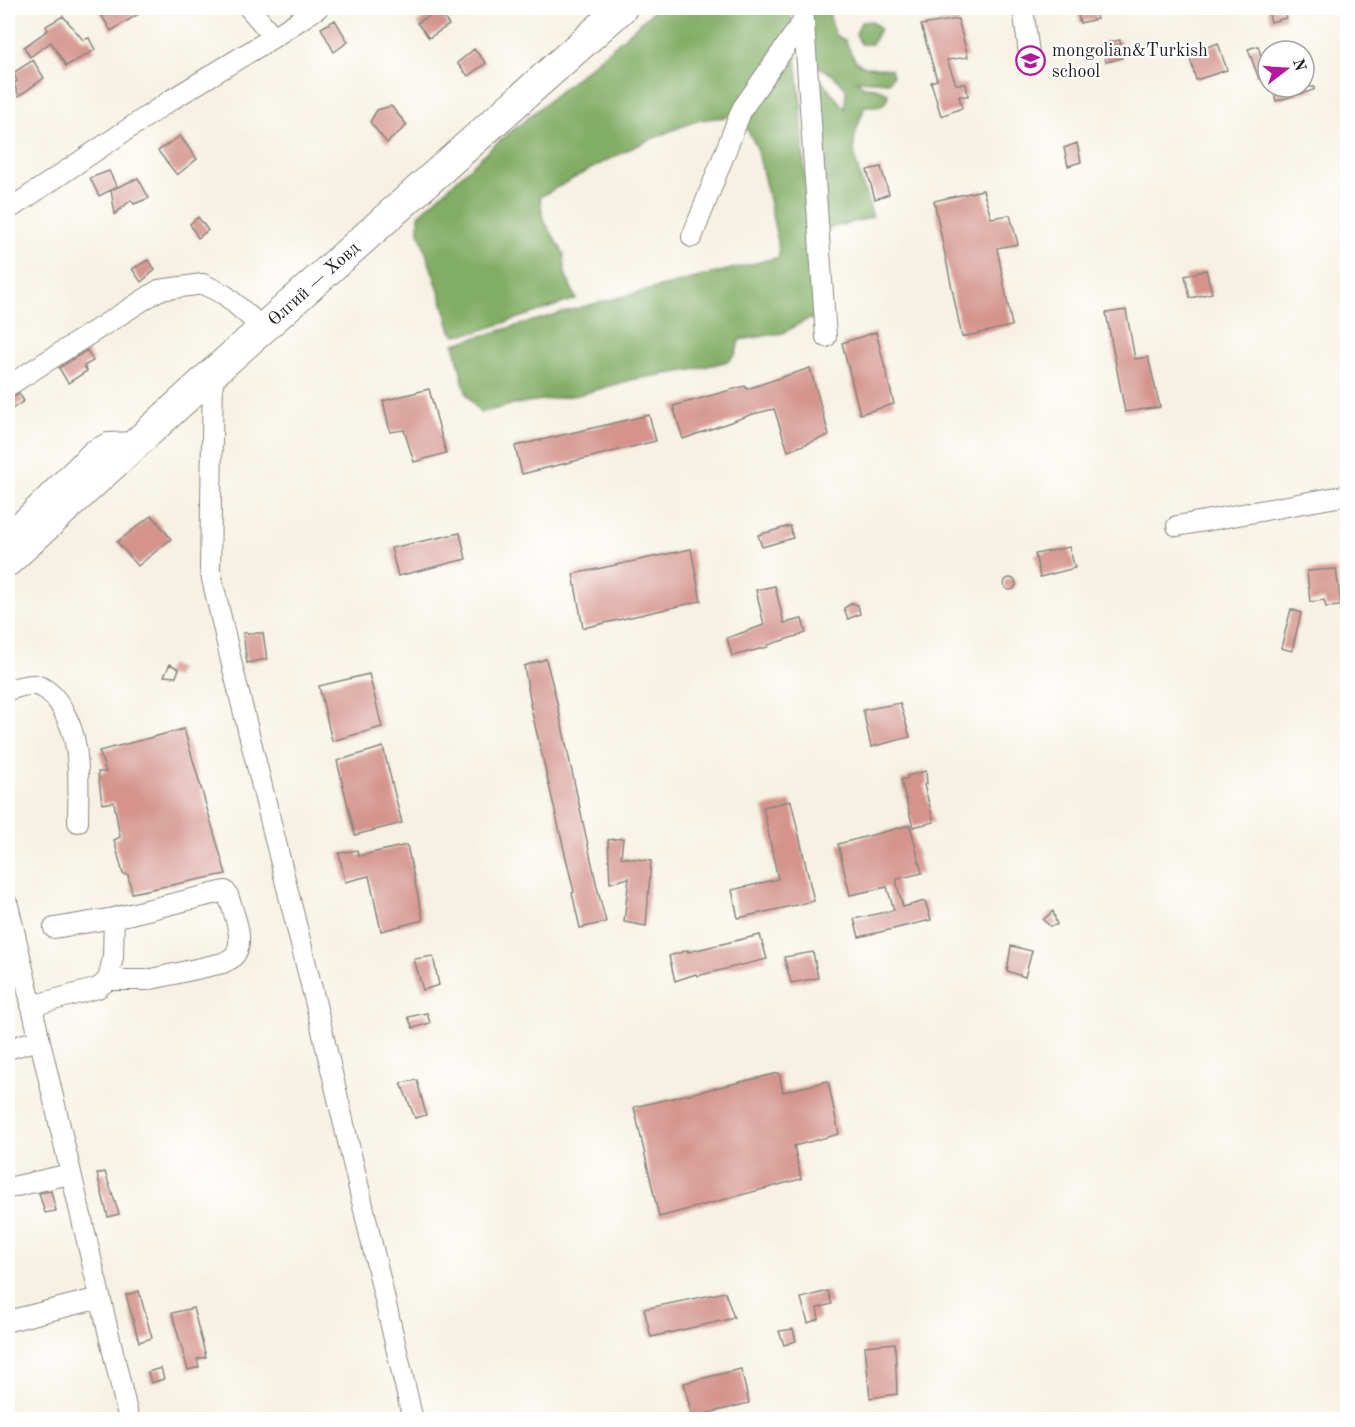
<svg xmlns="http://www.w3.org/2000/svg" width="1355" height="1427" viewBox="0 0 1355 1427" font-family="'Old Standard TT',serif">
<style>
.forest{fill:#82ad65;stroke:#4f6440;stroke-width:1.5}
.building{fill:#d4948c}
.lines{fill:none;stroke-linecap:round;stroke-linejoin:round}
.minor-casing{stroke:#89867f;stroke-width:22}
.highway-casing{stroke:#89867f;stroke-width:32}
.minor{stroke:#fff;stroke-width:20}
.highway{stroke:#fff;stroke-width:30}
.labels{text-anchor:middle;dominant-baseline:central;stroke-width:4.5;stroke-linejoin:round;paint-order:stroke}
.poi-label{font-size:18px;fill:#1c1c1c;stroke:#fff;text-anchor:start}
.street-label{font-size:18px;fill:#1c1c1c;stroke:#fff}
</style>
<rect width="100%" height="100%" fill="#fff"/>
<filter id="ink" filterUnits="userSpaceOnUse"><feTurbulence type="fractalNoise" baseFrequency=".0167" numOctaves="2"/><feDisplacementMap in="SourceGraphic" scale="12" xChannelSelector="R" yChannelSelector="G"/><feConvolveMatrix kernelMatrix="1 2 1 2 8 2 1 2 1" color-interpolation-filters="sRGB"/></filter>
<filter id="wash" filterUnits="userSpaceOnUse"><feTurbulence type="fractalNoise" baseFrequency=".008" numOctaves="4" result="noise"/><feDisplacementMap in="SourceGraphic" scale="24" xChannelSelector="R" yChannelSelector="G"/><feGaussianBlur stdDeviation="1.35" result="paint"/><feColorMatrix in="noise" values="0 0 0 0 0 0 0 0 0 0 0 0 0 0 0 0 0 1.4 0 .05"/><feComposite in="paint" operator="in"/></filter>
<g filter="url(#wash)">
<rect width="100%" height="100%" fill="#f6f1e2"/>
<!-- forest -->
<path class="forest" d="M657 8H787L792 18 801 105 808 235 813 269 815 320 808 319 783 333 739 340 736 353 728 361 692 370 635 379 578 395 515 404 480 413 466 393 454 344 582 307 779 257 778 243 768 195 757 148 739 114C724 119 708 117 694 122 640 141 590 169 540 197L543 219 564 254 565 273 576 299 476 332 455 335 451 331 443 303 419 232V215L490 149 612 48Z
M803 8H830V17L835 35 845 40C858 71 860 66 891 69L893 75 889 82 857 80 864 87 876 88 888 93 887 100 881 106H865C861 117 855 130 854 143 853 162 867 197 873 217L815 232 807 80 819 78 845 109 846 89C834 74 826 70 808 62Z
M872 21 880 29 872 44H861L856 34 861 22Z"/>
<g id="blocks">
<!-- building -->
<path class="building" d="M106 8H148L111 31 99 11Z
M1076 8H1094L1097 19 1080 23Z
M1267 8H1284L1286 18 1271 22Z
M439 10 449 25 429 38 417 23Z
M63 16 83 40 89 38 95 50 66 66 51 42 30 57 24 47 48 30 46 26Z
M958 19 968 57 947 60 956 84H966L968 96H959L962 108 941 116 931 82 937 80 921 25Z
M335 20 348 42 334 52 321 28Z
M1120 40 1122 58 1106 62 1101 44Z
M1218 43 1227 70 1196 80 1189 54Z
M1258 46 1267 76 1259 79 1248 49Z
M474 49 486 63 468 76 457 63Z
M33 60 44 78 19 96 14 84 17 81 13 73Z
M1273 87H1314V90L1276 101Z
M391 106 407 125 387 143 370 122 377 110Z
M180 136 197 159 177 175 158 151Z
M1077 143 1081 162 1068 166 1064 148Z
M881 167 889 194 875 199 867 170Z
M109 171 117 187 99 196 90 178Z
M138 178 149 198 134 204 131 200 115 214 111 190Z
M983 190 991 218 1010 215 1018 244 997 248 1012 326 962 337 934 201Z
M198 217 208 230 198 238 190 224Z
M148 260 155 270 141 282 132 269Z
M1206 270 1212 293 1190 298 1185 276Z
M1126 310 1135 359 1148 357 1160 407 1125 412 1106 313Z
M876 332 894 404 860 414 842 343Z
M87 350 93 361 84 366 87 371 68 383 59 368Z
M810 368 829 435 788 451 774 409 753 414 683 439 673 406 745 386 747 389Z
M429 389 446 453 414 462 404 430 390 432 383 401Z
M19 393 24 401 12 409 8 402V398L14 396Z
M649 415 656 441 522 474 515 446Z
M152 515 171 539 138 566 117 542Z
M790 526 793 538 762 547 758 535Z
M460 533 466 559 398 576 391 548Z
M1069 547 1075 568 1040 577 1035 554Z
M691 549 701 601 583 628 573 574Z
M1336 569 1341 606 1326 607 1324 600 1310 602 1307 571Z
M1004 584a6 6 0 1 1 12 0a6 6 0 1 1-12 0Z
M775 586 784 623 802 619 806 633 768 645V647L732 656 727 638 764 625 756 590Z
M852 603 858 605 860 614 848 619 844 608Z
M1291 609 1301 613 1292 651 1281 648Z
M243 633H263L267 659 247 663Z
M546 659 556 698 597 887 606 922 580 928 572 893 574 892 530 704H531L524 666Z
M170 664 179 669 176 677 164 676Z
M369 674 382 727 332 741 319 686Z
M900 703 910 737 871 747 863 710Z
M184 729 226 874 132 893 128 875 123 874 114 840 120 837 114 802 102 804 98 772H106L99 751Z
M383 747 402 823 355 835 337 761Z
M926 771 927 784 924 785 934 822 913 827 901 780 908 778 907 776Z
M791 801 814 901 738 918 732 890 778 879 763 807Z
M910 825 922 873 897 879V885L903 907 925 901 931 920 859 937 854 919 894 910 887 887 850 895 838 844Z
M623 838 621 857 651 861 646 926 624 922 629 878 610 883 608 840Z
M407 845 423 920 381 931 369 876 345 882 339 853 357 850 358 856Z
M1053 911 1057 925 1050 926 1043 920Z
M760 935 767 959 697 976 696 974 675 981 669 956 688 950V952Z
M1011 946 1032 951 1025 977 1007 971Z
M813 952 818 978 791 983 784 957Z
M433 956 439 985 423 990 414 959Z
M427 1013 430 1023 413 1028 408 1017Z
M779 1073 783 1092 828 1081 839 1134 794 1146 801 1179 659 1217 634 1107Z
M417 1080 426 1115 415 1118 401 1083Z
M105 1172 119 1214 108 1217 97 1174Z
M51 1191 56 1211 45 1213 39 1193Z
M139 1291 152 1338 139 1342 126 1295Z
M828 1291 832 1304 817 1308 819 1319 808 1323 801 1298Z
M725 1292 734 1318 651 1337 644 1309Z
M193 1308 206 1357 197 1359 199 1367 188 1370 172 1313Z
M793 1329 796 1341 784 1345 779 1331Z
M895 1343 897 1394 870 1398 865 1346Z
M161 1368 164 1379 151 1383 148 1372Z
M741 1369 749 1403 692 1417 684 1383Z"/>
</g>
</g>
<g filter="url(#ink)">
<use href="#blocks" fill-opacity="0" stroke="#89867f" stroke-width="1.5"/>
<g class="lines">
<defs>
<path id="minor" d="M249 8 274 37
M803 8 826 337
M1023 8 1030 61
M8 210 171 100 274 37 318 8
M692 237 742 109 804 20
M213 373 210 570 232 665 318 1013 413 1420
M8 386 159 290 203 284 225 295 264 329
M1177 526 1348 495
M8 530 24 518 92 451 108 443 138 442
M8 690C16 688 27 684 35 685 58 689 73 727 76 748 80 772 78 798 78 822
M8 905 129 1420
M108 980H147L223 963C226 961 229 960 232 958 248 944 233 912 228 895L225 891 114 918
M31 1006 98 988 108 980 113 957 114 918 54 928
M8 1049 38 1040
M8 1188 70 1174
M8 1321 100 1298"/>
<path id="highway" d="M8 561 213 373 622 8"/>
</defs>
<!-- minor casing -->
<use href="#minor" class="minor-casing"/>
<!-- highway casing -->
<use href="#highway" class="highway-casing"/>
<!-- minor -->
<use href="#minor" class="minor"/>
<!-- highway -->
<use href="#highway" class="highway"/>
</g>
</g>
<!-- icons -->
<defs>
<symbol id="school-ring" viewBox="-11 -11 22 22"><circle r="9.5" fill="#fff" stroke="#b5179e" stroke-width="1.5"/><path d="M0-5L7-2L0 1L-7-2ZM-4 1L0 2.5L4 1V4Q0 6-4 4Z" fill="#b5179e"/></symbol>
</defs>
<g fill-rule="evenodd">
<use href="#school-ring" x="1014" y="44" width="33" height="33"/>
</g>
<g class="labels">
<!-- poi labels -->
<g class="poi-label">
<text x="1052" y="51">mongolian&amp;Turkish<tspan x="1052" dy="21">school</tspan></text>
</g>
<!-- street labels -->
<g class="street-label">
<text transform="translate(314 284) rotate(-42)">Өлгий — Ховд</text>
</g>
</g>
<!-- margin -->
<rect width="1355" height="1427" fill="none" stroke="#fff" stroke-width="30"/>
<!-- north arrow -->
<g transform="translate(1286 69) rotate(73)"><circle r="28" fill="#ffffff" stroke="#a4a4a4" stroke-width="1.5"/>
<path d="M0-4.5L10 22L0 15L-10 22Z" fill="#b5179e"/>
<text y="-9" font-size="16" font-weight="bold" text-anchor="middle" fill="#1c1c1c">N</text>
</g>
</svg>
